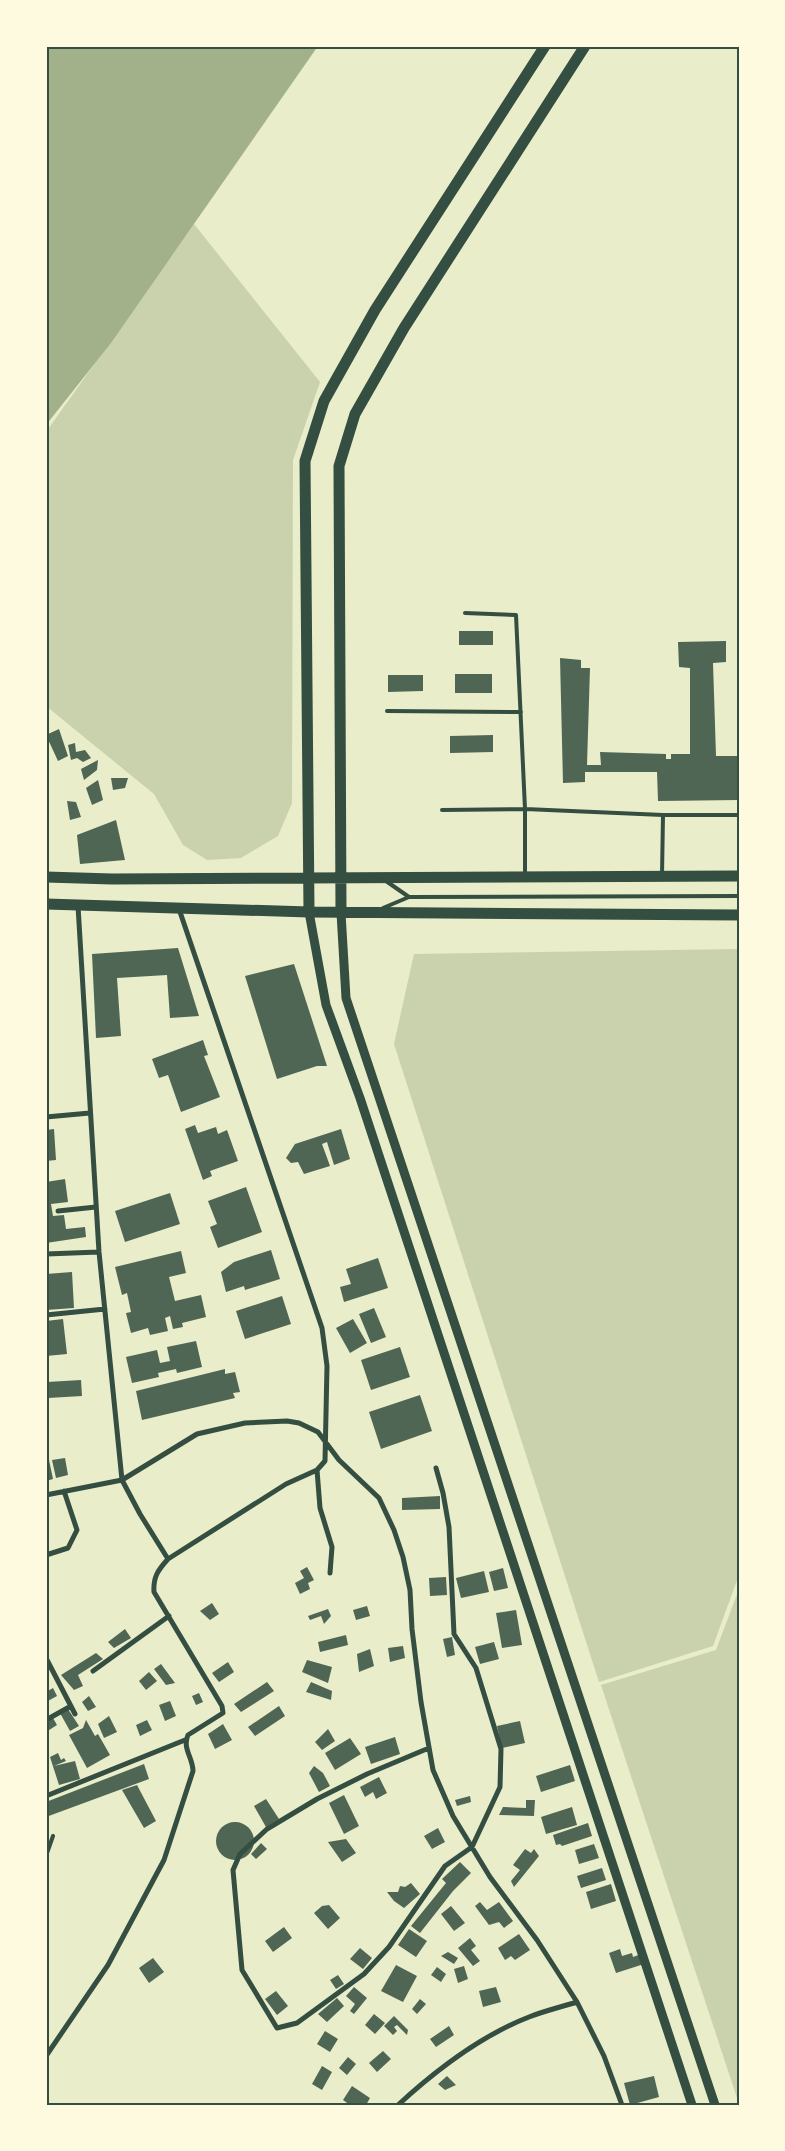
<svg xmlns="http://www.w3.org/2000/svg" width="785" height="2151" viewBox="0 0 785 2151" font-family="'Fira Sans Condensed',sans-serif">
<style>
.green{fill:#cad2ad}
.water{fill:#a3b18a}
.building{fill:#4f6655}
.lines{fill:none;stroke-linecap:round;stroke-linejoin:round}
.service{stroke:#344e41;stroke-width:4}
.minor{stroke:#344e41;stroke-width:5}
.tertiary{stroke:#344e41;stroke-width:9}
.primary{stroke:#344e41;stroke-width:11}
.neatline{fill:none;stroke:#344e41;stroke-width:2}
</style>
<rect width="100%" height="100%" fill="#e9edc9"/>
<!-- green -->
<path class="green" d="M194 224 320 382 293 460 292 803 278 836 241 858 207 860 183 845 154 794 46 706V432Z
M739 949V1575L713 1646 599 1682 394 1044 414 954Z
M739 1589V2104L601 1685 716 1650Z"/>
<!-- water -->
<path class="water" d="M46 46H318L111 343 46 425Z"/>
<!-- building -->
<path class="building" d="M459 631H493V645H459Z
M726 641V662L713 663 716 756H739V800L658 801 657 772H585V782L563 783 560 658 581 660V668H590L587 765H601L600 752 666 754V759H671V754H690V668L679 667 678 642Z
M455 674H492V693H455Z
M388 675H423V691L388 692Z
M59 729 68 756 58 761 46 735Z
M493 735V752L450 753V736Z
M75 743 76 752 85 750 91 758 83 762 77 758 71 760 68 745Z
M98 760 97 770 84 780 81 769Z
M111 778H128L125 788 113 790Z
M98 780 103 800 92 805 86 788Z
M67 801 76 802 81 817 70 820Z
M116 820 125 860 80 864 77 835Z
M178 948 199 1016 170 1018 167 975 117 978 121 1036 96 1038 92 954Z
M294 964 327 1066H317L277 1079 245 976Z
M203 1040 208 1055 204 1056 220 1097 181 1112 168 1075 159 1078 152 1059Z
M195 1125 198 1133 216 1127 218 1134 227 1130 238 1161 210 1171 212 1176 203 1180 185 1129Z
M54 1129 56 1160 46 1161V1130Z
M341 1129 350 1159 334 1165 327 1142 322 1144 330 1166 304 1174 298 1162 291 1163 286 1158 295 1144Z
M65 1179 68 1202 51 1204 53 1216 64 1215 66 1229 85 1227 86 1237 46 1243V1182Z
M246 1187 262 1232 218 1248 210 1227 217 1224 208 1201Z
M170 1193 180 1224 125 1242 115 1211Z
M271 1250 280 1279 245 1290 244 1286 226 1292 221 1272 234 1262Z
M181 1251 186 1273 169 1277 175 1301 201 1295 206 1317 182 1323 183 1327 173 1329 170 1316 165 1318 168 1331 150 1335 148 1328 131 1333 126 1313 131 1312 127 1293 122 1295 115 1267Z
M378 1258 388 1288 344 1302 340 1287 351 1284 346 1269Z
M72 1272 74 1308 46 1310V1274Z
M282 1296 291 1324 245 1339 236 1311Z
M374 1308 386 1337 371 1343 359 1314Z
M63 1319 67 1354 46 1356V1321Z
M353 1319 367 1343 350 1353 336 1328Z
M196 1341 202 1367 177 1373 176 1369 158 1373 159 1377 132 1383 126 1357 157 1350 160 1363 170 1361 167 1347Z
M400 1347 410 1377 371 1390 361 1360Z
M225 1369V1374L235 1372 240 1392 233 1393 235 1398 142 1420 136 1391Z
M81 1380 82 1396 48 1398 47 1382Z
M420 1395 432 1431 381 1449 369 1412Z
M65 1458 68 1475 56 1478 52 1460Z
M49 1460 53 1479 46 1481V1461Z
M440 1496V1509L402 1510V1498Z
M307 1567 314 1580 308 1583 310 1589 300 1594 295 1583 304 1578 300 1571Z
M503 1568 508 1588 494 1591 489 1572Z
M484 1571 489 1592 461 1598 456 1578Z
M446 1577 447 1595 430 1596 429 1578Z
M212 1603 219 1614 210 1620 200 1611Z
M367 1606 370 1616 356 1620 353 1610Z
M328 1609 331 1616 324 1624 321 1616 310 1620 308 1616Z
M516 1610 522 1645 502 1648 496 1613Z
M125 1629 131 1638 114 1648 108 1642Z
M346 1635 348 1645 320 1652 318 1642Z
M452 1637 455 1655 447 1657 443 1639Z
M494 1642 499 1659 480 1664 475 1647Z
M403 1646 405 1658 390 1662 388 1648Z
M370 1649 374 1666 359 1672 357 1654Z
M96 1653 103 1659 78 1675 83 1686 74 1690 61 1675Z
M307 1660 332 1667 328 1683 302 1672Z
M228 1662 234 1672 219 1682 212 1673Z
M161 1664 175 1683 166 1685 154 1669Z
M149 1672 157 1681 146 1690 139 1681Z
M267 1682 274 1691 241 1712 234 1704Z
M311 1682 332 1691 331 1700 306 1692Z
M53 1688 57 1696 46 1702V1692Z
M199 1693 203 1702 196 1705 192 1696Z
M89 1696 96 1707 88 1711 82 1702Z
M170 1701 176 1716 165 1721 159 1705Z
M279 1706 285 1716 255 1736 248 1727Z
M68 1709 79 1726 70 1731 60 1713Z
M109 1716 117 1732 104 1738 98 1724Z
M53 1718 57 1725 46 1732V1722Z
M86 1720 95 1736 98 1734 110 1755 87 1768 69 1735 83 1728Z
M147 1720 152 1730 140 1736 136 1725Z
M520 1721 525 1743 502 1748 497 1726Z
M223 1724 232 1740 215 1749 208 1734Z
M328 1729 335 1741 322 1750 315 1742Z
M395 1737 400 1754 371 1764 365 1747Z
M350 1738 361 1754 335 1770 325 1753Z
M58 1753 61 1760 64 1758 66 1761 54 1766 75 1761 80 1779 59 1785 50 1757Z
M144 1764 149 1779 46 1817V1802Z
M570 1765 575 1781 541 1792 536 1776Z
M314 1766 323 1773 330 1786 319 1792 309 1773Z
M379 1777 387 1793 376 1799 373 1792 365 1797 360 1787Z
M137 1785 156 1821 144 1828 122 1790Z
M344 1795 359 1826 344 1834 329 1803Z
M470 1796 471 1802 457 1806 455 1800Z
M266 1799 279 1819 266 1827 254 1806Z
M526 1800H535L534 1816 499 1815 503 1807 526 1808Z
M572 1807 577 1825 546 1834 541 1817Z
M216 1841a19 19 0 1 1 38 0a19 19 0 1 1-38 0Z
M588 1823 592 1836 562 1846 560 1844 556 1845 553 1835Z
M438 1828 445 1842 432 1849 424 1836Z
M346 1839 356 1853 342 1862 328 1842Z
M261 1843 267 1849 256 1859 251 1854Z
M594 1844 599 1858 579 1864 575 1850Z
M525 1849 531 1853 534 1849 539 1856 514 1887 511 1881 520 1870 513 1865Z
M460 1862 471 1873 453 1891 420 1933 411 1926 446 1883 442 1879Z
M602 1868 606 1880 581 1888 577 1876Z
M411 1883 420 1894 404 1908 394 1901 387 1892H398L400 1886 405 1887Z
M611 1884 616 1901 591 1909 586 1892Z
M480 1902 487 1910 499 1902 513 1921 504 1928 499 1922 489 1925 475 1906Z
M329 1905 340 1918 328 1929 314 1913 322 1906Z
M451 1906 465 1923 454 1931 441 1914Z
M284 1927 292 1938 273 1952 265 1941Z
M409 1929 427 1941 416 1957 398 1945Z
M519 1934 530 1950 515 1960 511 1956 505 1960 498 1948Z
M470 1938 476 1946 471 1950 480 1961 473 1966 458 1948Z
M360 1948 372 1958 363 1969 350 1959Z
M620 1949 622 1956 632 1953 633 1957 641 1954 644 1964 616 1973 609 1953Z
M448 1952 458 1958 454 1964 441 1956Z
M153 1958 164 1972 149 1983 139 1968Z
M396 1965 417 1976 403 2002 381 1991Z
M464 1966 468 1979 458 1983 454 1969Z
M437 1967 446 1974 441 1982 431 1975Z
M338 1975 344 1984 336 1989 330 1980Z
M354 1987 367 1998 354 2014 350 2011 355 2004 346 1996Z
M496 1987 501 2002 483 2007 479 1991Z
M276 1991 288 2006 277 2015 265 1999Z
M337 1998 344 2006 327 2022 318 2014Z
M420 1999 426 2004 417 2014 412 2009Z
M374 2014 385 2023 375 2034 365 2025Z
M394 2016 408 2030 407 2035 397 2025 394 2027 397 2031 393 2035 384 2026Z
M449 2026 454 2035 436 2047 430 2039Z
M325 2031 338 2039 330 2052 317 2044Z
M383 2051 391 2059 377 2072 369 2063Z
M348 2057 356 2064 347 2075 339 2068Z
M322 2066 332 2072 322 2090 312 2084Z
M447 2076 456 2085 445 2090 438 2084Z
M654 2076 659 2097 630 2105 624 2083Z
M352 2086 370 2098 366 2105H350L343 2100Z"/>
<g class="lines">
<!-- service -->
<path class="service" d="M465 613 516 615 525 809 663 815H739
M387 711 521 712
M442 810 525 809V875
M662 875 663 815
M386 881 409 897
M383 908 409 897 739 896
M46 1856 53 1836"/>
<!-- minor -->
<path class="minor" d="M78 906 99 1252 122 1480 140 1514 168 1559
M46 1117 90 1113
M58 1211 96 1207
M46 1254 99 1252
M46 1315 105 1309
M317 1470 320 1508 332 1547 330 1573
M46 1495 122 1480 197 1434 245 1423 287 1421 299 1423 318 1432 339 1460 379 1498 394 1530 403 1557 410 1590 412 1629 421 1702 433 1770 453 1816 490 1877 537 1940 577 2002 604 2056 622 2105
M46 1555 68 1548 77 1530 64 1491
M46 1658 75 1714
M93 1671 169 1616
M46 1720 71 1706
M429 1748 367 1774 317 1799 267 1829 240 1854 233 1870 242 1970 277 2028 297 2023 364 1974 389 1947 445 1866 472 1847 500 1787 501 1749 476 1668 454 1634 449 1527 443 1493 436 1468
M46 1796 185 1740
M46 2056 108 1965 164 1860 193 1771C193 1758 182 1748 188 1735L223 1713 222 1706 154 1592C153 1577 158 1570 168 1559L286 1484 317 1470 325 1461 327 1366 322 1328 179 909
M398 2105C436 2070 480 2036 529 2017 544 2011 561 2007 577 2002"/>
<!-- tertiary -->
<path class="tertiary" d="M309 912 326 1005 360 1098 692 2105
M341 913 346 998 715 2105"/>
<!-- primary -->
<path class="primary" d="M46 877 112 879 739 876
M46 904 309 912 739 915
M309 912 305 461 324 401 375 310 545 46
M341 913 339 466 355 414 404 328 585 46"/>
</g>
<!-- border -->
<rect width="785" height="2151" fill="none" stroke="#fefae0" stroke-width="95"/>
<rect x="48" y="48" width="690" height="2056" class="neatline"/>
</svg>
